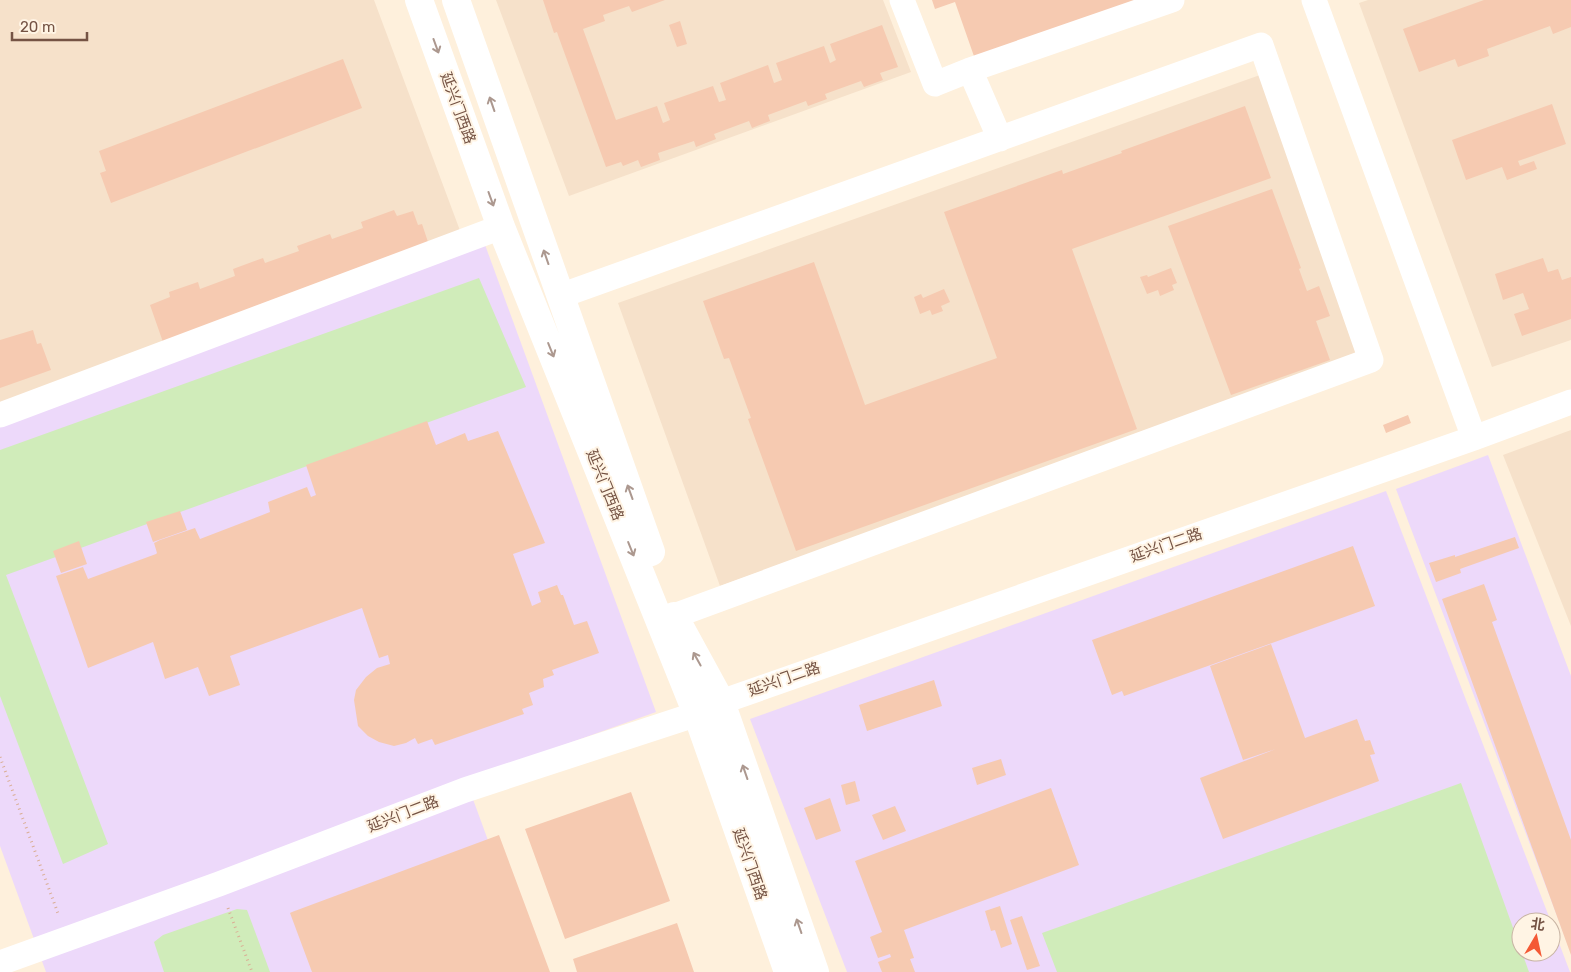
<svg xmlns="http://www.w3.org/2000/svg" width="1571" height="972" viewBox="0 0 1571 972" font-family="Rubik,'Noto Sans SC',sans-serif">
<style>
.residential{fill:#f6e1ca}
.education{fill:#edd9fa}
.green{fill:#d0ecba}
.building{fill:#f6cab1}
.lines{fill:none;stroke-linecap:round;stroke-linejoin:round}
.path{stroke:#daae95;stroke-width:3;stroke-dasharray:1 4;stroke-linecap:butt}
.street{stroke:#fff;stroke-width:25}
.secondary{stroke:#fff;stroke-width:28}
.oneway{stroke:#ac988f}
.labels{text-anchor:middle;dominant-baseline:central;stroke-width:4;stroke-linejoin:round;paint-order:stroke}
.street-label{font-size:15px;fill:#755344;stroke:#fff4e4}
</style>
<rect width="100%" height="100%" fill="#fef0dc"/>
<!-- residential -->
<path class="residential" d="M0 0H374L465 244 0 406Z
M496 0H883L911 72 569 196Z
M1368 0H1571V340L1492 367 1359 3Z
M1260 75 1362 357 720 586 618 303Z
M1571 430V626L1503 455Z"/>
<!-- education -->
<path class="education" d="M484 242 656 712 466 780 536 972H46L0 846V416Z
M1488 455 1571 676V953L1396 489Z
M1386 491 1551 922H1521V952H1551V922L1570 972H847L750 719Z"/>
<!-- green -->
<path class="green" d="M479 278 526 387 6 575 108 844 63 864 0 696V450Z
M1461 783 1529 972H1057L1042 933Z
M237 909 247 910 270 972H164L154 942 163 935Z"/>
<!-- building -->
<path class="building" d="M543 0H665L632 12 629 6 603 15 605 21 583 29 616 120 657 106 663 123 670 120 664 103 713 86 719 102 726 100 720 83 768 65 774 83 782 80 776 63 824 46 830 63 836 60 830 44 882 25 898 67 880 73 883 80 864 87 861 81 825 94 827 99 808 106 806 101 768 115 770 121 752 128 749 121 714 134 716 139 696 147 694 141 658 153 660 160 641 167 638 160 623 166 621 162 606 167 559 38 557 32 554 33Z
M932 0H1144L976 62 955 2 935 9Z
M1484 0H1571V27L1553 34 1550 26 1487 49 1489 56 1458 67 1455 59 1419 72 1403 29Z
M680 21 687 44 677 47 669 25Z
M343 59 362 108 111 203 100 173 106 171 99 151Z
M1552 104 1566 144 1518 161 1520 166 1534 161 1537 169 1507 180 1502 167 1466 180 1452 140Z
M1245 106 1271 178 1072 249 1137 429 796 551 748 419 751 418 729 358 724 359 703 301 814 262 865 405 997 358 944 212 1062 170 1063 174 1122 153 1121 151Z
M1272 189 1301 268 1299 269 1307 291 1319 286 1330 316 1316 321 1330 360 1231 395 1168 226Z
M394 210 397 216 413 211 418 225 422 224 431 251 164 345 150 305 170 297 169 292 198 282 200 289 235 276 233 269 263 258 265 263 299 251 297 246 330 234 332 239 363 228 361 222Z
M1543 258 1548 272 1558 269 1562 280 1571 277V319L1522 336 1514 314 1529 309 1523 293 1503 300 1495 274Z
M1171 268 1177 283 1172 285 1174 290 1160 296 1158 290 1147 294 1140 277 1147 275 1148 277Z
M944 289 950 302 941 306 943 311 932 315 930 310 920 314 914 297 921 294 923 298Z
M33 330 37 344 41 343 51 370 0 388V340Z
M1408 415 1411 423 1386 433 1383 425Z
M427 421 436 445 465 433 468 441 498 431 545 543 513 554 531 603 532 606 541 602 538 592 557 585 561 595H563L574 625 587 621 599 653 552 670 554 675 543 679 544 687 529 693 533 705 522 709 524 714 435 745 432 739 418 744 415 738 406 743 394 746 379 742 368 736 358 726 354 700 356 690 366 677 377 668 390 664 388 655 379 658 362 608 230 656 240 685 209 696 198 667 165 679 153 642 88 668 56 576 83 567 88 579 156 554 157 553 154 543 160 540 195 528 200 539 270 512 268 502 307 487 311 497 316 495 306 465Z
M180 511 187 530 153 542 146 522Z
M1515 537 1519 548 1460 569 1461 573 1436 582 1429 563 1455 555V557Z
M79 541 87 564 61 573 53 551Z
M1353 546 1375 606 1124 696 1122 691 1112 695 1092 640Z
M1484 584 1497 620 1492 622 1571 840V955L1442 599Z
M1271 644 1305 738 1357 719 1365 741 1370 740 1375 754 1370 755 1379 781 1223 839 1200 778 1276 749 1243 760 1210 666Z
M934 680 942 706 867 731 859 705Z
M1001 759 1006 775 977 785 972 768Z
M855 781 860 801 846 805 841 785Z
M1051 788 1079 865 904 930 914 958 910 959 915 972H882L878 962 891 957 890 954 878 958 870 937 882 932 855 861Z
M631 792 670 901 565 939 525 829Z
M830 798 841 831 816 840 804 808Z
M895 806 906 831 883 840 872 815Z
M499 835 550 972H312L290 913 292 912Z
M1000 906 1012 944 1001 948 995 930 991 931 985 911Z
M1022 916 1040 966 1027 970 1010 920Z
M677 923 694 972H577L573 959Z"/>
<g class="lines">
<!-- path -->
<path class="path" d="M0 757 59 916
M228 908 252 972"/>
<!-- street -->
<path class="street" d="M902 0 935 84 970 70 1172 0
M1314 0 1474 438
M970 70 1000 139
M560 296 1261 45 1371 360 674 616
M0 415 501 227
M0 963 219 884 465 790 697 714 721 702 1474 438 1571 402"/>
<!-- secondary -->
<path class="secondary" d="M419 0 501 227 697 714 788 972
M456 0 651 552
M674 616 721 702 815 972"/>
</g>
<!-- one-way arrows -->
<defs><path id="oneway-shaft" d="M-6 0H5M1.5-3L5.5 0L1.5 3" fill="none" stroke-width="1.6" stroke-linecap="round" stroke-linejoin="round" transform="scale(1.25)"/></defs>
<g class="oneway">
<use href="#oneway-shaft" transform="translate(436 46) rotate(70)"/>
<use href="#oneway-shaft" transform="translate(492 104) rotate(-109)"/>
<use href="#oneway-shaft" transform="translate(491 199) rotate(70)"/>
<use href="#oneway-shaft" transform="translate(546 257) rotate(-109)"/>
<use href="#oneway-shaft" transform="translate(551 350) rotate(68)"/>
<use href="#oneway-shaft" transform="translate(630 492) rotate(-110)"/>
<use href="#oneway-shaft" transform="translate(631 549) rotate(68)"/>
<use href="#oneway-shaft" transform="translate(697 659) rotate(-119)"/>
<use href="#oneway-shaft" transform="translate(745 772) rotate(-109)"/>
<use href="#oneway-shaft" transform="translate(799 926) rotate(-109)"/>
</g>
<g class="labels">
<!-- street labels -->
<g class="street-label">
<text transform="translate(458 108) rotate(70)">延兴门西路</text>
<text transform="translate(605 485) rotate(68)">延兴门西路</text>
<text transform="translate(1166 545) rotate(-19)">延兴门二路</text>
<text transform="translate(784 679) rotate(-19)">延兴门二路</text>
<text transform="translate(403 814) rotate(-21)">延兴门二路</text>
<text transform="translate(750 864) rotate(71)">延兴门西路</text>
</g>
</g>
<!-- north arrow -->
<g transform="translate(1536 937) rotate(9)"><circle r="24" fill="#fff4e4" stroke="#c8b4a4"/>
<path d="M0-4L9 19L0 12L-9 19Z" fill="#f45935"/>
<text y="-8" font-size="14" font-weight="bold" text-anchor="middle" fill="#755344">北</text>
</g>
<!-- scale -->
<path d="M12 32v8h75v-8" fill="none" stroke="#755344" stroke-width="2.5"/>
<text x="20" y="32" font-size="15" fill="#755344" stroke="#fff4e4" stroke-width="4" paint-order="stroke">20 m</text>
</svg>
